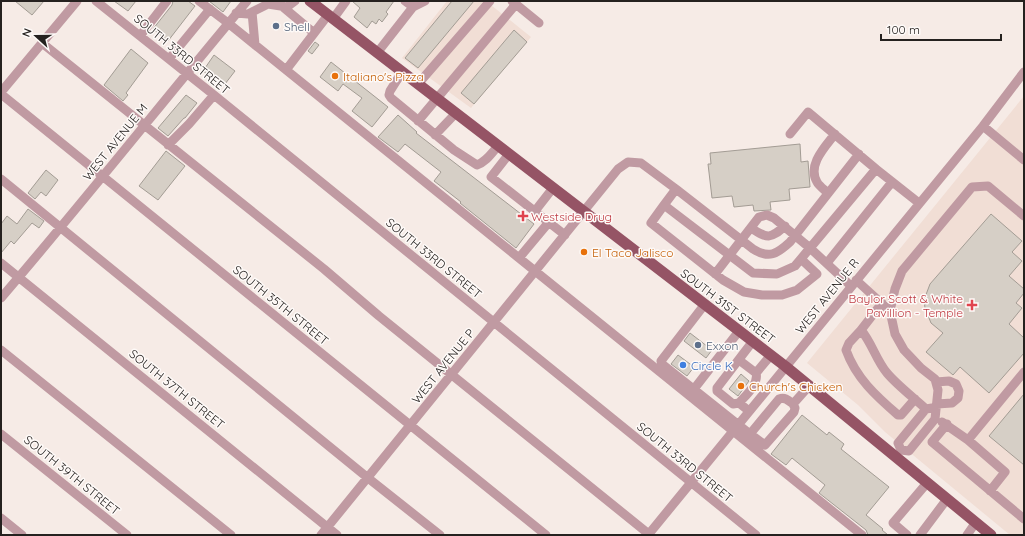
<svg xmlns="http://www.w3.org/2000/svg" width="1025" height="536" viewBox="0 0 1025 536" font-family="Quicksand,sans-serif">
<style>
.built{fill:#f1ded5}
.building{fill:#d6cfc6;stroke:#a39c94}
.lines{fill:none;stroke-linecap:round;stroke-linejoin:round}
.minor{stroke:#c09aa2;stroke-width:9}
.major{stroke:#955465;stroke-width:11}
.service-dot{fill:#5c6f8a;stroke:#fefaf8;stroke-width:1.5}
.food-dot{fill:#e8710a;stroke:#fefaf8;stroke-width:1.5}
.health-dot{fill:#e0444e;stroke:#fefaf8;stroke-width:1.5}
.shop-dot{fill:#3f7fe0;stroke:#fefaf8;stroke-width:1.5}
.labels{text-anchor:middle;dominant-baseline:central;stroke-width:3;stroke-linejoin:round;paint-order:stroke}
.service-label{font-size:12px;fill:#4e5e75;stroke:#fefaf8;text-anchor:start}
.street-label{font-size:12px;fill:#25211f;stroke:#fefaf8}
.food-label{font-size:12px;fill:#c56008;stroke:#fefaf8;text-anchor:start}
.health-label{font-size:12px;fill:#be3a42;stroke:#fefaf8;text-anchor:start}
.shop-label{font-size:12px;fill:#366cbe;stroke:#fefaf8;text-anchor:start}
</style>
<rect width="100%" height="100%" fill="#f6ebe6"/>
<!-- built -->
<path class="built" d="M447 1H486L531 37 471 108 402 58Z
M1024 96V535H1010L885 432 858 405 807 363Z"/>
<!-- building -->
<path class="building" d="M15 1H44L32 15Z
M114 1H136L128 11Z
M173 1H188L195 6 168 41 153 29 172 5Z
M209 1H231L223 12Z
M352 1H394L386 12 388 14 382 22 379 19 376 24 372 21 367 28 354 17 360 8Z
M452 1H474L418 68 405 58Z
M514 30 527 42 474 104 461 93Z
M315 42 319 45 312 54 308 51Z
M131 49 148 63 126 93 128 95 123 101 104 85Z
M214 55 235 71 225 84 216 78 215 80 203 71Z
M331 62 388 107 372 127 352 111 362 98 343 84 338 91 320 77Z
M186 95 197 103 185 118H184L168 136 158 128Z
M398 115 417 132 416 133 534 224 516 248 460 203 461 202 434 181 441 172 405 144 398 152 378 137Z
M800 144 801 162 808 161 810 187 789 189 790 200 770 202 771 210 754 211 753 205 734 207 732 196 712 198 708 164H711L710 153Z
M166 151 185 166 158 200 139 186Z
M46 170 58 180 46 196 41 192 35 199 28 193Z
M28 209 44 221 39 228 32 223 14 244 11 241 1 253V224L7 216 17 224Z
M991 214 1022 241 1012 252 1022 261 1009 276 1024 289V293L1016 303 1022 308 1009 324 1024 338V353L989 393 960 367 953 375 926 352 943 333 931 323 925 308 924 300 930 284Z
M690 333 712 350 706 358 684 341Z
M678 355 694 367 687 376 671 364Z
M741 374 749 381 738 396 729 389Z
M1024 394V465L989 436Z
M802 415 827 435 829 432 844 444 841 449 889 487 866 515 883 529 882 530 888 535H868L866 530 819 493 825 485 792 458 786 465 771 454Z"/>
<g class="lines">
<!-- minor -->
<path class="minor" d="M96 1 214 95 756 535
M199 1 228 23 862 535
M512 1 539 23
M283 7 314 33
M413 7 425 1
M252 12 255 45
M236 13 248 14 268 4 287 7 295 1
M333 19 346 1
M140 36 167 1
M42 43 324 269 379 316 650 535
M377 53 413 7 405 1
M169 59 210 9
M286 70 328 15
M402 72 390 91 389 95 391 98 454 150 477 165C486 162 491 154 498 146
M418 84 490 1
M1 92 77 1
M1 94 546 535
M418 121 516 4
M983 126 1024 160
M790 134 808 112 876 169
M435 135 456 113
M168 145 189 124 214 95
M509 154 491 177 565 235
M1 179 368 478 440 535
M676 189 753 249C769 259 777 254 790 242L859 154
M828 193C825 190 819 186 817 182 807 165 825 147 835 134
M664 205 651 223 723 280 744 292 762 295H782L797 290 817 274 801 259
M535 211 553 188
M751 228C768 239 770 239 785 226
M519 258 549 222
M1 263 337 535
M827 263 892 182
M715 274 759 217 767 215 774 218 810 248 876 169 919 203
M856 280 890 311 895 289 902 271 972 187 988 186 1024 216
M1 298C85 200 164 100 247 1
M882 303 861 330C872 343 876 360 887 373 897 385 914 398 926 409
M705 304 661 361 662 364 750 434
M890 311 895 334 904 350 921 368 935 379 938 390 935 419 909 451 901 450
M861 330 849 343 846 350C856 378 876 396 898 415H901L915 399
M1 350 231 535
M739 360 756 373
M936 382 949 381 956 384 959 391 958 398 952 403 937 404
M694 389 739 331
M739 403C746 395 759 384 756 373L771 355
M793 404 795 408 794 412 765 445 750 434 779 399C785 397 788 400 793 404L809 386
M749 411 739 403 733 404 717 391V388L753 341
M942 422 968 440 1024 372
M947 424 932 442 1024 519
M1 434 127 535
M968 440 1005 472 990 491
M901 450 898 443 926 409 932 408
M1 518 22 535
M321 535 618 169 628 162 641 163 676 189 664 205 753 273 777 274 795 266 810 248 851 286
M648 535 983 126 1024 72
M907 535 893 523 927 483
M920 535 947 499
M967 535 976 522"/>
<!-- major -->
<path class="major" d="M310 1 785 366 991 535"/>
</g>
<!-- markers -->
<g class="service-dot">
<circle cx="276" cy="26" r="4"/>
<circle cx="698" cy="345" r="4"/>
</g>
<g class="food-dot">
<circle cx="335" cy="76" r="4"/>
<circle cx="584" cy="252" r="4"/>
<circle cx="741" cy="386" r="4"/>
</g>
<g class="health-dot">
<path d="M521 210h4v4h4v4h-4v4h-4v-4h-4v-4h4z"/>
<path d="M970 299h4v4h4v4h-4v4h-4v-4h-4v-4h4z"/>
</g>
<circle class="shop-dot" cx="683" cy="365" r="4"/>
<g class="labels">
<!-- service labels -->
<g class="service-label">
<text x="284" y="26">Shell</text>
<text x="706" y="345">Exxon</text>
</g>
<!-- street labels -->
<g class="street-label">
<text transform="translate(182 54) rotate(39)">SOUTH 33RD STREET</text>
<text transform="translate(115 142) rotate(-51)">WEST AVENUE M</text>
<text transform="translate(434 258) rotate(39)">SOUTH 33RD STREET</text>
<text transform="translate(827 296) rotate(-51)">WEST AVENUE R</text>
<text transform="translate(281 305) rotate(39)">SOUTH 35TH STREET</text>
<text transform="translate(728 306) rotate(37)">SOUTH 31ST STREET</text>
<text transform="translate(443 366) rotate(-51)">WEST AVENUE P</text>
<text transform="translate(177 389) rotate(39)">SOUTH 37TH STREET</text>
<text transform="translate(685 462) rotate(39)">SOUTH 33RD STREET</text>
<text transform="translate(72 475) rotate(39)">SOUTH 39TH STREET</text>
</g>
<!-- food labels -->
<g class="food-label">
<text x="343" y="76">Italiano's Pizza</text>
<text x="592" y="252">El Taco Jalisco</text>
<text x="749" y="386">Church's Chicken</text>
</g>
<!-- health labels -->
<g class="health-label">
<text x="531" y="216">Westside Drug</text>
<text x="963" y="298" text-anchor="end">Baylor Scott &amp; White<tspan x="963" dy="14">Pavillion - Temple</tspan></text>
</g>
<!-- shop labels -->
<g class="shop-label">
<text x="691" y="365">Circle K</text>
</g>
</g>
<!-- border -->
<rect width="1025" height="536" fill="none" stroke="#25211f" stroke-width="4"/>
<!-- north arrow -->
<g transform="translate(36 36) rotate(291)" stroke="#fefaf8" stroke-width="3" paint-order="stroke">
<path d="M0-3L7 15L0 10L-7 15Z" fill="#25211f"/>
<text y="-6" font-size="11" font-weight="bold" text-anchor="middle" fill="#25211f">N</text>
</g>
<!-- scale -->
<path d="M881 34v6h120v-6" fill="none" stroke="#25211f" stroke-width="2"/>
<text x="887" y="34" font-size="12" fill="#25211f" stroke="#fefaf8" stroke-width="3" paint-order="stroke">100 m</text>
</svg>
